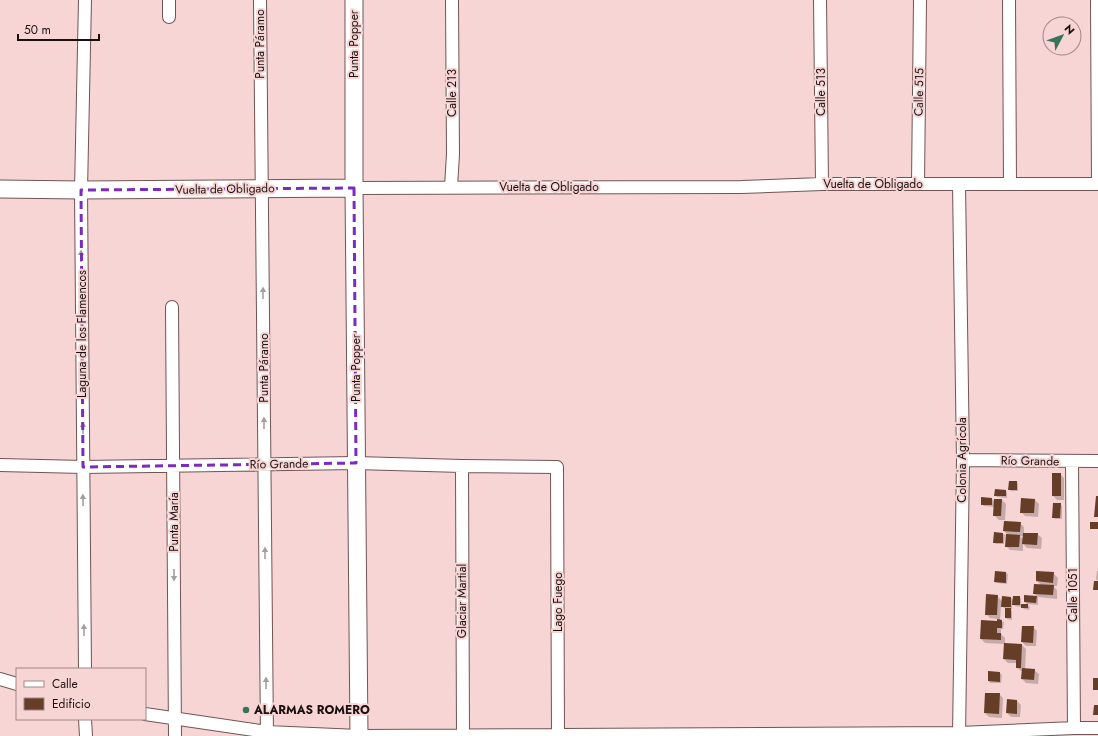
<svg xmlns="http://www.w3.org/2000/svg" width="1098" height="736" viewBox="0 0 1098 736" font-family="Jost,sans-serif">
<style>
.shadow{fill:#0003;fill-rule:evenodd}
.building{fill:#663d27}
.lines{fill:none;stroke-linecap:round;stroke-linejoin:round}
.street-casing{stroke:#715454;stroke-width:14}
.secondary-casing{stroke:#715454;stroke-width:19}
.street{stroke:#fff;stroke-width:12}
.secondary{stroke:#fff;stroke-width:17}
.oneway{fill:#a49f9f}
.marked{fill:none;stroke:#7b2cbf;stroke-width:3;stroke-dasharray:8 5;stroke-linejoin:round}
.poi-dot{fill:#39735c;stroke:#f7d5d4;stroke-width:1.5}
.labels{text-anchor:middle;dominant-baseline:central;stroke-width:4;stroke-linejoin:round;paint-order:stroke}
.street-label{font-size:12px;fill:#1b1010;stroke:#f7d5d4}
.poi-label{font-size:12px;font-weight:bold;fill:#1b1010;stroke:#f7d5d4;text-anchor:start}
</style>
<rect width="100%" height="100%" fill="#f7d5d4"/>
<!-- shadow -->
<path class="shadow" d="M1060 474 1064 478V500H1057L1053 496Z
M1017 482 1018 484V491H1011L1009 489Z
M1006 491 1007 493V498L997 497 995 495Z
M992 499 995 502 1002 500 1006 504 1005 520H999L994 515 995 507 984 506 982 504Z
M1035 500 1039 504 1038 517 1025 516 1021 512Z
M1060 504 1062 506V519H1055L1053 517Z
M1020 523 1024 527V534H1037L1042 538 1041 549 1027 548 1023 544V551L1010 550 1006 546 1007 534 1004 531ZM1020 536H1024V540Z
M1003 534 1005 535 1004 544H996L994 542Z
M1097 571H1098V581L1096 579Z
M1006 573 1008 574 1007 584 997 583 995 582Z
M1053 573 1058 578 1057 586H1053L1057 590V599L1038 597V605L1027 604 1030 607 1029 610 1024 609 1022 607 1015 606 1012 604V609H1010L1012 611V620L1007 619 1006 617V608H1004L1001 606 1000 621 1004 622 1003 629H1001V634L1005 638V644L985 643 981 639 998 623V619L990 618 986 614 997 596 1002 601 1011 598 1014 600 1020 597 1021 599V605H1028L1025 602V596L1038 597 1034 593 1041 585 1037 581Z
M1033 627 1037 631 1036 646H1026L1022 642Z
M1022 645 1026 649 1025 670H1034L1039 674 1038 684 1026 683 1022 679 1023 672 1017 668V663H1008L1004 659Z
M1000 673 1002 675 1001 683H990L989 681Z
M986 694H999L1003 698 1002 718 989 717 985 713Z
M1017 701 1021 705 1020 717H1011L1007 713Z"/>
<!-- building -->
<path class="building" d="M1052 473H1061V496H1052Z
M1009 481H1017V490H1008Z
M995 489 1006 490V496H994Z
M1096 496H1098V517H1094Z
M981 497 992 498V505H981Z
M1021 498 1035 499 1034 513H1020Z
M994 499H1002L1001 516H993Z
M1053 503H1061L1060 518H1052Z
M1004 521 1021 522 1020 532 1003 531Z
M1090 522H1098V529H1090Z
M994 532 1003 533V543H993Z
M1023 533H1038L1037 545 1022 544Z
M1006 534 1020 535 1019 547H1005Z
M995 571 1006 572V583L994 582Z
M1036 571 1054 572 1053 583 1036 581Z
M1094 581H1098V590H1093Z
M1034 584 1054 585 1053 595 1033 594Z
M986 594 998 595 997 615H985Z
M1024 595 1037 596 1036 603 1024 602Z
M1002 596 1011 597V607H1001Z
M1013 596H1020V605H1012Z
M1021 604H1028V608H1021Z
M1005 608H1011V618H1005Z
M997 619 1002 620V628H997V633H1001V640L980 639 981 620 997 621Z
M1022 626H1034L1033 643 1021 642Z
M1004 643 1022 644 1021 668H1016V660L1003 659Z
M1022 668 1035 669 1034 680 1021 679Z
M988 671 1000 672V682L988 681Z
M1093 678H1098V690H1093Z
M985 693H1000L999 714 984 713Z
M1007 699 1017 700V714L1006 713Z
M1094 705H1098V715H1093Z"/>
<g class="lines">
<defs>
<path id="street" d="M169 0V17
M260 0 267 736
M820 0 822 184
M1009 0 1010 184
M1097 0 1098 184
M918 184 920 0
M451 187 453 154 452 0
M354 188 741 187 822 184H1098
M172 307 175 736
M963 460 1098 461
M1072 461 1074 728
M0 465 83 467 356 463 462 466 557 467 558 736
M462 466 463 736
M85 669 81 190 85 0
M0 679 17 684
M145 714 267 732 359 736 959 733 1074 728H1098
M85 719 86 736
M959 736 963 460 959 184"/>
<path id="secondary" d="M354 0V188L359 736
M0 189 81 190 354 188"/>
</defs>
<!-- street casing -->
<use href="#street" class="street-casing"/>
<!-- secondary casing -->
<use href="#secondary" class="secondary-casing"/>
<!-- street -->
<use href="#street" class="street"/>
<!-- secondary -->
<use href="#secondary" class="secondary"/>
</g>
<!-- one-way arrows -->
<defs><path id="oneway-solid" d="M-6-.8H1V-3.2L6.5 0L1 3.2V.8H-6Z"/></defs>
<g class="oneway">
<use href="#oneway-solid" transform="translate(81 256) rotate(-90)"/>
<use href="#oneway-solid" transform="translate(263 293) rotate(-90)"/>
<use href="#oneway-solid" transform="translate(264 423) rotate(-90)"/>
<use href="#oneway-solid" transform="translate(83 428) rotate(-90)"/>
<use href="#oneway-solid" transform="translate(83 500) rotate(-91)"/>
<use href="#oneway-solid" transform="translate(265 553) rotate(-90)"/>
<use href="#oneway-solid" transform="translate(174 575) rotate(90)"/>
<use href="#oneway-solid" transform="translate(84 630) rotate(-91)"/>
<use href="#oneway-solid" transform="translate(266 683) rotate(-90)"/>
</g>
<!-- marked area -->
<path class="marked" d="M354 188 356 463 83 467 81 190Z"/>
<!-- markers -->
<circle class="poi-dot" cx="246" cy="710" r="4"/>
<g class="labels">
<!-- street labels -->
<g class="street-label">
<text transform="translate(260 44) rotate(-90)">Punta Páramo</text>
<text transform="translate(354 44) rotate(-90)">Punta Popper</text>
<text transform="translate(821 92) rotate(-90)">Calle 513</text>
<text transform="translate(919 92) rotate(-89)">Calle 515</text>
<text transform="translate(452 93) rotate(-90)">Calle 213</text>
<text x="873" y="184">Vuelta de Obligado</text>
<text x="549" y="187">Vuelta de Obligado</text>
<text transform="translate(225 189) rotate(-1)">Vuelta de Obligado</text>
<text transform="translate(82 334) rotate(-90)">Laguna de los Flamencos</text>
<text transform="translate(264 368) rotate(-90)">Punta Páramo</text>
<text transform="translate(356 368) rotate(-90)">Punta Popper</text>
<text transform="translate(962 460) rotate(-90)">Colonia Agrícola</text>
<text transform="translate(1030 461) rotate(1)">Río Grande</text>
<text transform="translate(279 464) rotate(-1)">Río Grande</text>
<text transform="translate(174 522) rotate(-90)">Punta María</text>
<text transform="translate(1073 595) rotate(-90)">Calle 1051</text>
<text transform="translate(462 601) rotate(-90)">Glaciar Martial</text>
<text transform="translate(558 602) rotate(-90)">Lago Fuego</text>
</g>
<!-- poi labels -->
<g class="poi-label">
<text x="254" y="710">ALARMAS ROMERO</text>
</g>
</g>
<!-- legend -->
<rect x="16" y="668" width="130" height="52" fill="#f7d5d4" stroke="#9f8686"/>
<rect x="24" y="681" width="20" height="6" fill="#ffffff" stroke="#9f8686"/>
<text x="52" y="688" font-size="12" fill="#1b1010">Calle</text>
<rect x="24" y="698" width="20" height="12" fill="#663d27" stroke="#9f8686"/>
<text x="52" y="708" font-size="12" fill="#1b1010">Edificio</text>
<!-- north arrow -->
<g transform="translate(1062 36) rotate(49)"><circle r="19" fill="#f7d5d4" stroke="#9f8686"/>
<path d="M0-3L7 15L0 10L-7 15Z" fill="#39735c"/>
<text y="-6" font-size="11" font-weight="bold" text-anchor="middle" fill="#1b1010">N</text>
</g>
<!-- scale -->
<path d="M18 34v6h81v-6" fill="none" stroke="#1b1010" stroke-width="2"/>
<text x="24" y="34" font-size="12" fill="#1b1010" stroke="#f7d5d4" stroke-width="3" paint-order="stroke">50 m</text>
</svg>
